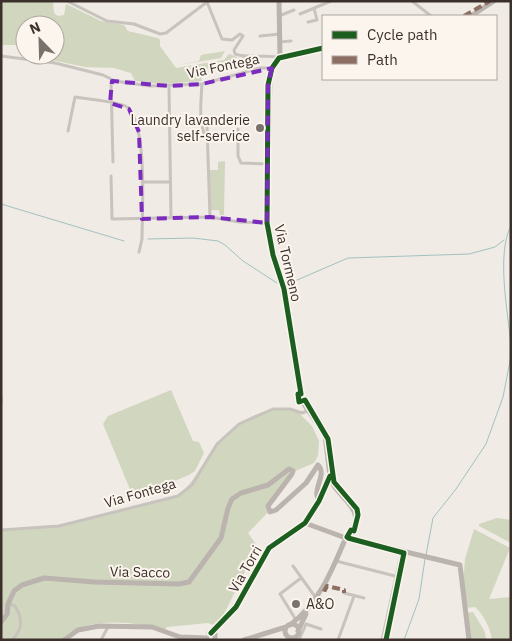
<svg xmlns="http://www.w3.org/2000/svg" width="512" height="641" viewBox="0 0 512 641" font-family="'IBM Plex Sans',sans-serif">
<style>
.green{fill:#d1d6bf}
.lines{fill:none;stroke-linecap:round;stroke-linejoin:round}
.stream{stroke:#a1c2c1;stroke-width:1}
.street{stroke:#c9c3be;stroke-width:3}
.secondary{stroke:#bab3ae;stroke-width:5}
.quiet{stroke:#8d6e63;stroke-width:4;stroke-dasharray:8 4;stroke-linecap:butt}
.cycleway-casing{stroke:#fbf5ee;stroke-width:8}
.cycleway{stroke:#1b5e20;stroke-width:5}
.marked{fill:none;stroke:#7b2cbf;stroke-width:4;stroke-dasharray:10 6;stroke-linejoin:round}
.poi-dot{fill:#7a716c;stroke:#fbf5ee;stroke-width:2}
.labels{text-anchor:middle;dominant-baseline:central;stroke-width:4;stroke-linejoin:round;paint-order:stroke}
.street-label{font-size:14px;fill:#3b302b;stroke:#fbf5ee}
.poi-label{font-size:14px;fill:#3b302b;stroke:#fbf5ee;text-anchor:end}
</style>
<rect width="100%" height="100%" fill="#f0ebe5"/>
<!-- green -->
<path class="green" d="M1 1H53L54 13 58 16 64 15 66 4 101 21 124 25 128 31 158 38 160 40V46L176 68 224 60 229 54 237 57 235 61 243 57 247 60 217 65 200 71 202 81 160 84 135 81 131 73 114 68 85 67 33 56 55 55V25H25V45H1Z
M225 51 221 58 178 65 199 61 201 55Z
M225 161 224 215H220L219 210H209V170H218V162Z
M171 390 193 441 199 442 204 453 195 471 189 475 140 495 131 492 103 424 108 416Z
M283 408 298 412 312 426 319 441 318 456 314 463 293 472 268 506 270 510 248 533 257 546 255 551 223 616 213 625 208 623 167 627 165 630C135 622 85 615 61 640H1V530L59 526 178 496C193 483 199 469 210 453 226 429 254 410 283 408Z
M497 518 511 520V543L479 526V524Z
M474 529 510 548 489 599 511 597V640H492C491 629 483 614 475 607L464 608 463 587 465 559Z
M473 612 485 632 486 640H469L465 613Z"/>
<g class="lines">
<!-- stream -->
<path class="stream" d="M1 204 124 241
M511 226C496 253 508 313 511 345
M148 239 193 238 218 241 225 245 243 261 277 283
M288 284 348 258 469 254 495 247 504 240
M426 555 433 518 456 489 486 444 503 397 511 356
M404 640 419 599 425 559"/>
<!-- street -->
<path class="street" d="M67 1 107 21 134 24 160 34 166 33 207 2 222 39 232 40 240 34 243 36 234 50 235 54C248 59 273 54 279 58
M412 1 431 16
M300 14 331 1
M279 16 294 10
M308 22 317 20 314 8
M260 36 280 34
M280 42 291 41
M1 56 55 63 103 75 115 81 150 86 202 84 260 68H272
M202 84C201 102 198 124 207 140
M169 87 171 218
M203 123 207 126 210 217
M238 129V156L241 163 268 164
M68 131 75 97C85 99 122 102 127 107 148 124 142 212 142 239L139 252
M113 162 111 83 114 81
M111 176 112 219 210 217 239 222 267 223
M142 182H170
M1 396V404
M1 530 59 526 178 496 192 485 217 444 239 424 273 409H290L302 413 307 411
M336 561 395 576
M293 566 316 598
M344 593 364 598
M9 604 15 606C23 619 23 629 12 640
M296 620 280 594 301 578
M288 637 289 640
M101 640 108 627
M295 640 296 636
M299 640 306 624 321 629
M338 640 354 596
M382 640 402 550"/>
<!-- secondary -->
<path class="secondary" d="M279 1 280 57
M471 16 494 1
M330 477C335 499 372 508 347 537
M305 523 343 537
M348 538 460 565 469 640
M1 622 7 614 8 604 14 591 22 585 44 578 94 582 179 584 189 582 221 538 228 508 232 499 241 493 268 485 289 469 293 471 292 474 268 506 270 512 276 510 306 483 318 465C328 474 311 490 319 501
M285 631a7 7 0 1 1 14 0a7 7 0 1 1-14 0Z
M290 625C318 604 331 573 344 542
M298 631 306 614
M209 633 215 634V640
M211 633 236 607 269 548 305 523 319 501 330 476 325 435 302 401 284 289 273 255 267 223 270 75 274 63 280 57 323 48
M64 640 78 630 99 626 152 627 180 637 207 638
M244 640 286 627"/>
<!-- quiet -->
<path class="quiet" d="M464 16 490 1
M323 589 325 590 327 586 344 590V593"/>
<defs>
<path id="cycleway" d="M298 394 299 402 305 400 328 439 334 482 357 509 358 515 354 531 351 530 347 537
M301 394 284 289 273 255 267 223 268 85 272 68 279 58 323 48
M348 538 404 553 386 640
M211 633 236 607 269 548 305 523 319 501 330 476"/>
</defs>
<!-- cycleway casing -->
<use href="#cycleway" class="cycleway-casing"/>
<!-- cycleway -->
<use href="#cycleway" class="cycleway"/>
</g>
<!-- marked area -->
<path class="marked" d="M272 68 268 85 267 223 210 217 142 219 139 132 129 109 110 103 112 81 169 86 202 84Z"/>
<!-- markers -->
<g class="poi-dot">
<circle cx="260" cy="128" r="5"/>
<circle cx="296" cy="604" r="5"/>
</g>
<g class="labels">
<!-- street labels -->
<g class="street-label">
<text transform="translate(223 66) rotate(-12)">Via Fontega</text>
<text transform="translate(288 263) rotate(77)">Via Tormeno</text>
<text transform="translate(140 493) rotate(-16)">Via Fontega</text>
<text transform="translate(245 569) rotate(-60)">Via Torri</text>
<text transform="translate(140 572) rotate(1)">Via Sacco</text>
</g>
<!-- poi labels -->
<g class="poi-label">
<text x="250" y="120">Laundry lavanderie<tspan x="250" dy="16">self-service</tspan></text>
<text x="306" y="604" text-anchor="start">A&amp;O</text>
</g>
</g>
<!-- border -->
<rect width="512" height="641" fill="none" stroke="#3b302b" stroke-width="5"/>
<!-- legend -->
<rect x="322" y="15" width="175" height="65" fill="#fbf5ee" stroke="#aea6a0"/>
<rect x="332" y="31" width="25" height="8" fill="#1b5e20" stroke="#aea6a0"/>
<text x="367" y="40" font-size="15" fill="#3b302b">Cycle path</text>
<rect x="332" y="56" width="25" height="8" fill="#8d6e63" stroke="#aea6a0"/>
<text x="367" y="65" font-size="15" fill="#3b302b">Path</text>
<!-- north arrow -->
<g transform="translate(40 40) rotate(337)"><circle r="24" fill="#fbf5ee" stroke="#aea6a0"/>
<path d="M0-4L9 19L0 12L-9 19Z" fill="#7a716c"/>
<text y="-8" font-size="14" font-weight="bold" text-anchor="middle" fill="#3b302b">N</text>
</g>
</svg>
